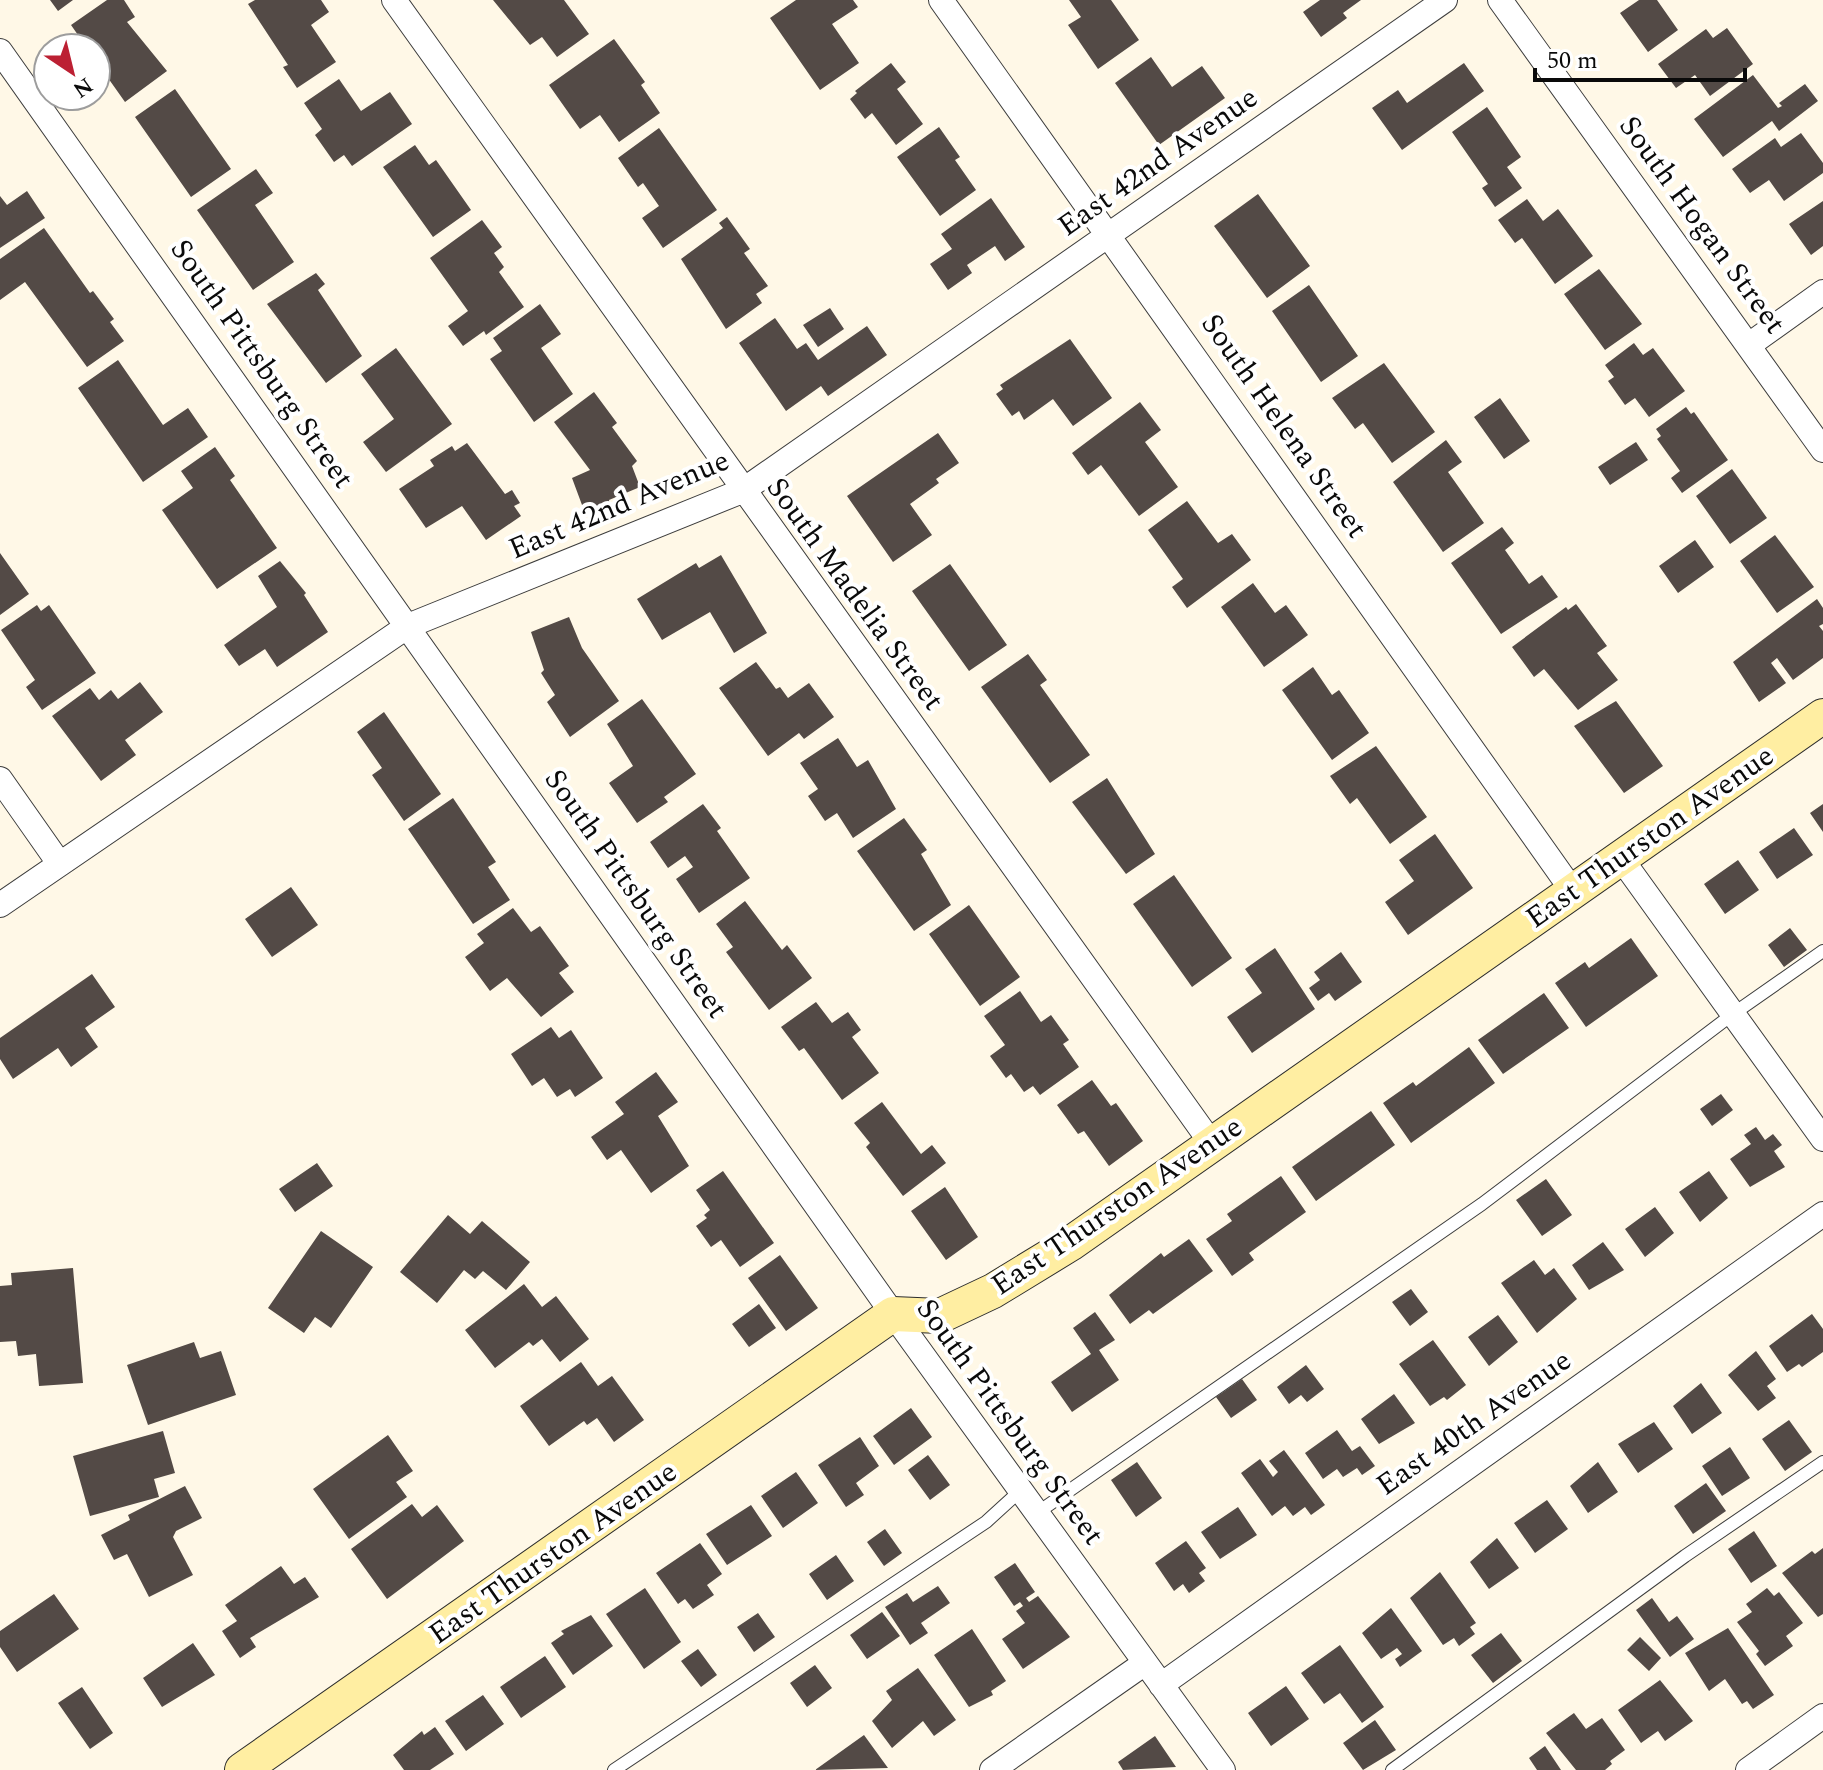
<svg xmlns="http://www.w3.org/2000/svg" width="1823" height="1770" viewBox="0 0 1823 1770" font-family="Spectral,serif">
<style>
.building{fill:#534a46}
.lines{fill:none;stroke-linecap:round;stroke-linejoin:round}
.lane-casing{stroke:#3d3d3d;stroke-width:14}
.street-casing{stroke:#3d3d3d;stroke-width:26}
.secondary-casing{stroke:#2c2c2c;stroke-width:36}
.lane{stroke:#fff;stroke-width:12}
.street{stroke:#fff;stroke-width:24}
.secondary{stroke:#ffeea2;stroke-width:34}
.labels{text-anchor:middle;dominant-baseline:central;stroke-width:8;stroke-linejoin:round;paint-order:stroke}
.street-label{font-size:30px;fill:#0a0a0a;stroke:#fff}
</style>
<rect width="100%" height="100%" fill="#fff8e7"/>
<!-- building -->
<path class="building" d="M50 0H73L58 11Z
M107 0H124L135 17 127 22 167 71 125 102 96 61V48H87L71 25Z
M255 0H321L329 12 311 25 336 62 297 88 283 67 288 65 248 4Z
M493 0H564L589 34 557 57 542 37 530 45Z
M796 0H853L858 7 832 24 859 63 820 90 770 18Z
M1069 0H1111L1139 40 1098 69 1068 25 1081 17Z
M1320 0H1361L1343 13 1347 18 1321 37 1303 12Z
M1639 0H1657L1678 30 1648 52 1620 13Z
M1727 28 1753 64 1710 96 1695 75 1676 88 1658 64 1706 29 1713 38Z
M614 39 645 82 641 85 660 113 619 142 600 115 580 129 549 85Z
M1151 57 1172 87 1202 66 1225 98 1159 145 1115 83Z
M891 63 906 82 897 89 923 124 896 145 872 113 865 119 850 99 857 93 855 91Z
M1464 63 1484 91 1402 150 1372 108 1398 90 1407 103Z
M1753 75 1778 108 1782 106 1779 103 1805 84 1818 101 1779 131 1772 121 1723 157 1694 119Z
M339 79 361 111 390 92 412 124 352 166 344 155 334 162 315 135 322 129 304 103Z
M175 89 231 169 191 197 135 117Z
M1487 107 1521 157 1507 167 1522 188 1495 207 1482 188 1488 184 1452 132Z
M939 127 960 157 955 160 976 190 940 216 897 157Z
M659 128 717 210 663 248 642 218 659 206 643 183 638 187 618 158Z
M1801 133 1823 163V173L1784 201 1769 180 1750 193 1732 169 1775 138 1781 147Z
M415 145 429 165 436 160 471 210 433 237 383 167Z
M256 169 273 193 255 205 294 262 253 290 197 210Z
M27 191 45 218 0 248V196L7 205Z
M1258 194 1310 266 1267 298 1214 226Z
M991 198 1025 247 1005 261 995 246 967 265 972 273 948 290 930 264 952 249 941 234Z
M1527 199 1543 221 1558 209 1593 256 1555 284 1522 238 1515 243 1498 220Z
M1823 201V246L1811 255 1789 224Z
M727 217 750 249 744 253 768 286 756 294 762 303 726 329 681 259 723 228 719 223Z
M482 220 502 247 494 253 504 267 499 272 524 307 486 335 484 331 463 346 448 326 468 311 430 258Z
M44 228 90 293 93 291 114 319 110 322 124 341 87 367 25 282 0 300V259Z
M1599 269 1642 324 1605 350 1564 294Z
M316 273 325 284 318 290 362 356 326 383 267 304Z
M1309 285 1358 356 1321 382 1272 311Z
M540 304 561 334 541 348 573 394 534 422 490 359 502 351 493 338Z
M830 308 844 329 818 347 803 325Z
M775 318 797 349 806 343 818 360 867 326 887 355 828 396 821 386 786 411 739 343Z
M1070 339 1112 398 1073 426 1053 399 1024 420 1019 411 1012 416 996 394 1003 389 1000 385Z
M1634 343 1643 355 1653 348 1685 391 1649 417 1635 398 1625 405 1608 381 1614 377 1605 365Z
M396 348 452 424 386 472 363 442 394 419 361 374Z
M118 360 163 425 188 408 208 437 143 482 78 388Z
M1384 363 1435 432 1392 463 1363 423 1355 429 1332 398Z
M594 392 617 423 612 427 637 461 632 466 640 487 609 500 610 506 585 513 572 478 590 470 554 422Z
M1500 398 1530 441 1504 459 1474 417Z
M1140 402 1161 430 1145 442 1178 487 1139 516 1101 465 1088 475 1072 453Z
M1686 407 1691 414 1694 412 1728 460 1682 493 1671 478 1680 471 1657 439 1661 436 1656 429Z
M938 433 959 463 936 479 939 483 910 504 932 535 893 562 847 496Z
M1446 440 1462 462 1448 472 1484 523 1443 552 1393 482Z
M1636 442 1648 460 1610 485 1598 467Z
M467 443 505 494 512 490 520 503 514 506 521 516 486 540 462 506 426 528 399 489 434 466 430 460 452 446 455 451Z
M215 447 235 476 230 480 277 548 217 589 162 510 193 488 181 471Z
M1732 469 1767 518 1730 544 1696 496Z
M1187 501 1218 543 1232 534 1251 560 1187 608 1172 587 1183 579 1148 530Z
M1502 527 1514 543 1505 550 1529 584 1542 575 1558 597 1501 634 1451 563Z
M1775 535 1814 587 1777 613 1740 561Z
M1695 540 1714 567 1678 593 1659 566Z
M0 553 29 594 0 615Z
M721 555 767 633 734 653 710 612 662 640 637 599 696 563 699 568Z
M280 561 306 593 304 595 328 632 277 667 265 649 239 666 224 645 277 607 258 576Z
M950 564 1007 645 969 671 912 591Z
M1253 583 1275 613 1286 605 1308 635 1264 667 1221 607Z
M1817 599 1823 608V624L1819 626 1823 631V658L1793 680 1777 658 1771 663 1786 683 1759 702 1733 662Z
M1576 604 1607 646 1597 653 1618 680 1578 710 1544 669 1534 677 1512 647 1566 607 1568 610Z
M37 605 41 611 49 605 96 673 42 710 26 687 35 680 1 630Z
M569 617 582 648 619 701 570 737 547 702 555 695 541 673 544 670 531 632Z
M1028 654 1047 680 1040 685 1090 755 1050 783 981 687Z
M756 662 776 689 780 687 788 698 809 683 834 717 804 739 799 733 768 756 719 688Z
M1313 667 1332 695 1339 690 1369 733 1332 760 1282 690Z
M140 682 163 712 125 740 136 755 101 781 52 716 90 688 99 700 111 690 118 699Z
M642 699 696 774 664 797 668 802 637 823 609 783 633 766 607 724Z
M1616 701 1663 766 1624 793 1574 726Z
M384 712 441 794 404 821 372 775 382 768 357 732Z
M838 738 857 767 868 760 896 809 853 838 837 813 825 821 808 796 818 789 800 763Z
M1376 746 1427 817 1390 844 1357 798 1350 804 1330 776Z
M1107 778 1155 854 1126 874 1072 802Z
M453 798 496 862 488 867 510 900 473 924 408 829Z
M703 804 721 828 717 831 750 878 699 913 676 879 693 867 685 856 668 868 650 842Z
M1823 804V832L1810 813Z
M904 818 927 850 921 854 951 905 914 931 857 851Z
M1794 828 1813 855 1777 879 1759 852Z
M1435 834 1473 888 1408 935 1385 902 1414 881 1399 860Z
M1738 860 1759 890 1725 914 1704 884Z
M1174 875 1232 958 1192 987 1133 904Z
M291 887 318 925 272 957 245 919Z
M745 901 782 950 787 945 812 978 769 1010 726 952 733 947 716 924Z
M969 905 1020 977 980 1006 929 934Z
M513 908 531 932 540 926 569 966 559 973 574 992 541 1017 507 978 490 991 465 957 484 943 477 934Z
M1790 928 1807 950 1784 967 1768 945Z
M1631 938 1658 976 1586 1027 1555 983 1585 962 1589 968Z
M1275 948 1315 1009 1252 1053 1227 1017 1262 993 1245 969Z
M1341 952 1362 982 1335 1001 1329 993 1318 1001 1309 988 1320 980 1314 972Z
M92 974 115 1007 85 1028 98 1047 71 1067 58 1048 13 1079 0 1059V1038Z
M1020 991 1041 1022 1051 1015 1069 1040 1063 1044 1079 1067 1040 1095 1033 1086 1024 1092 1011 1074 1006 1078 990 1056 1005 1045 984 1016Z
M1544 993 1569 1028 1503 1074 1478 1040Z
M816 1002 832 1023 848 1012 861 1030 852 1037 879 1073 842 1100 804 1048 799 1051 781 1027Z
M551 1027 559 1038 571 1030 603 1078 575 1097 570 1089 557 1097 544 1078 532 1086 511 1054Z
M1469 1047 1495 1083 1411 1143 1383 1103 1413 1082 1416 1086Z
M656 1072 678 1102 658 1116 689 1166 651 1193 621 1150 607 1160 591 1137 624 1114 615 1102Z
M1092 1080 1111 1106 1116 1103 1143 1141 1109 1166 1084 1131 1078 1134 1057 1105Z
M1721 1094 1733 1110 1712 1126 1700 1109Z
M882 1102 921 1154 932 1145 946 1163 903 1196 866 1147 870 1143 854 1123Z
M1371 1111 1395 1145 1316 1201 1292 1167Z
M1756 1127 1765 1140 1773 1134 1782 1145 1774 1151 1785 1167 1750 1187 1730 1159 1751 1144 1744 1135Z
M317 1163 333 1186 295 1212 279 1189Z
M723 1171 774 1243 740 1267 721 1240 711 1247 696 1226 707 1218 704 1215 710 1210 696 1190Z
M1709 1171 1728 1198 1700 1222 1679 1192Z
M1281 1176 1306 1212 1249 1253 1254 1260 1232 1276 1206 1239 1232 1221 1227 1214Z
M1546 1179 1572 1215 1542 1236 1516 1200Z
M945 1187 978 1237 946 1260 911 1211Z
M1655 1207 1674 1233 1645 1257 1625 1229Z
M448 1215 470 1234 482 1221 530 1262 506 1290 483 1271 475 1279 464 1270 437 1303 400 1272Z
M321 1231 373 1267 331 1328 315 1317 304 1333 268 1308Z
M1189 1239 1213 1271 1153 1314 1149 1310 1130 1324 1109 1295 1161 1253 1164 1257Z
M1603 1242 1624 1270 1589 1290 1572 1265Z
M780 1255 818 1308 786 1331 748 1278Z
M1534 1260 1545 1275 1554 1268 1577 1299 1537 1333 1501 1283Z
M73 1268 83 1383 39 1386 36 1354 18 1356 16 1341 0 1342V1286L12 1285 11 1273Z
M524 1284 542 1307 556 1296 589 1339 560 1362 542 1339 533 1346 529 1342 495 1368 465 1330Z
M1411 1289 1428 1312 1410 1326 1392 1302Z
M759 1304 776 1328 749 1347 732 1324Z
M1095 1312 1115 1340 1099 1350 1119 1380 1072 1412 1051 1382 1091 1354 1073 1328Z
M1812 1314 1823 1329V1352L1802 1367 1799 1364 1787 1372 1769 1346Z
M1498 1315 1518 1342 1489 1366 1468 1337Z
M1433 1340 1466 1385 1447 1400 1444 1397 1430 1406 1399 1364Z
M194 1342 200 1358 221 1351 236 1395 148 1425 127 1365Z
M1756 1351 1776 1379 1767 1386 1776 1398 1758 1411 1728 1375Z
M581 1362 598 1386 612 1376 644 1420 614 1442 597 1418 587 1425 584 1421 549 1446 520 1406Z
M1306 1365 1324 1389 1307 1402 1301 1395 1289 1404 1277 1387Z
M1242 1379 1257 1400 1231 1418 1216 1397Z
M1701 1383 1722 1413 1692 1434 1673 1406Z
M1394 1394 1415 1423 1379 1444 1361 1419Z
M911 1408 932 1437 894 1465 873 1436Z
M1789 1420 1812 1452 1785 1471 1762 1439Z
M1654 1422 1673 1449 1638 1473 1618 1444Z
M1337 1430 1352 1451 1360 1446 1375 1466 1362 1475 1357 1468 1343 1477 1337 1469 1323 1479 1305 1453Z
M163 1431 175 1473 154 1479 159 1497 90 1516 73 1456Z
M388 1435 413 1471 396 1482 407 1497 349 1539 313 1489Z
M860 1437 879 1466 856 1483 864 1495 846 1507 818 1465Z
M1730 1447 1750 1478 1722 1496 1702 1466Z
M1284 1450 1325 1505 1311 1515 1305 1507 1293 1516 1285 1506 1272 1516 1241 1473 1260 1459 1273 1477 1278 1472 1269 1461Z
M928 1455 950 1485 930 1500 908 1470Z
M1137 1462 1162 1498 1136 1517 1111 1480Z
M1598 1462 1618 1492 1588 1513 1570 1486Z
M796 1472 818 1503 783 1528 761 1496Z
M1706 1483 1726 1511 1693 1534 1674 1506Z
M185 1486 202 1518 176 1531 173 1537 193 1575 149 1597 127 1554 114 1560 101 1535 130 1520 128 1515Z
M1547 1500 1568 1529 1535 1553 1514 1523Z
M412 1504 422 1517 437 1505 464 1541 387 1599 351 1549Z
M751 1505 772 1536 727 1565 706 1534Z
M1238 1507 1257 1535 1220 1559 1201 1532Z
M885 1529 902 1553 884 1566 867 1542Z
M1754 1531 1777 1566 1751 1583 1728 1549Z
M1497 1538 1519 1568 1489 1589 1470 1562Z
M1186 1541 1206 1568 1199 1573 1205 1581 1189 1593 1183 1584 1174 1591 1155 1563Z
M700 1543 722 1574 707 1585 714 1595 693 1609 685 1599 678 1604 656 1573Z
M1823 1548V1614L1818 1617 1782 1573 1812 1551 1815 1554Z
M836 1555 854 1581 827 1600 809 1574Z
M1015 1563 1035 1592 1026 1598 1029 1602 1038 1596 1070 1637 1023 1669 1002 1639 1025 1623 1016 1611 1023 1606 1020 1602 1014 1606 994 1577Z
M281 1566 294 1584 305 1577 319 1597 250 1638 256 1647 240 1658 222 1631 237 1621 225 1605Z
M1440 1572 1476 1623 1470 1627 1475 1634 1459 1646 1454 1638 1443 1645 1410 1598Z
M938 1586 950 1603 921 1623 928 1633 910 1645 885 1607 907 1593 913 1602Z
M645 1588 681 1642 644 1669 606 1614Z
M1767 1588 1774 1596 1779 1592 1803 1623 1786 1636 1793 1646 1765 1666 1756 1654 1759 1651 1737 1622 1752 1612 1746 1604Z
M54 1594 79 1629 17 1672 0 1647V1631Z
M1652 1598 1669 1622 1677 1616 1694 1639 1670 1657 1636 1610Z
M1391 1608 1422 1651 1400 1667 1395 1659 1402 1654 1397 1648 1381 1659 1362 1633Z
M882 1612 900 1636 867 1659 850 1635Z
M758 1613 775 1637 754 1652 737 1627Z
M591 1615 613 1646 573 1675 551 1643 564 1634 561 1631Z
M1728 1628 1774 1695 1753 1709 1747 1701 1742 1704 1725 1679 1709 1691 1685 1653Z
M972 1629 1006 1681 991 1691 993 1695 969 1707 934 1655Z
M1501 1633 1522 1661 1493 1683 1471 1655Z
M1640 1637 1661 1658 1649 1671 1627 1650Z
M193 1643 215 1675 162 1707 143 1678Z
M1340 1645 1384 1707 1362 1723 1340 1693 1324 1704 1301 1673Z
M698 1649 717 1675 701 1687 681 1661Z
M545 1656 566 1687 521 1718 500 1687Z
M815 1665 832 1688 807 1707 790 1683Z
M918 1668 956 1720 934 1736 923 1721 892 1748 872 1721 892 1700 886 1691Z
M1660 1680 1693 1721 1665 1741 1658 1731 1641 1743 1618 1710Z
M1286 1686 1309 1719 1271 1746 1248 1713Z
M82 1687 113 1733 90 1749 58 1703Z
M483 1695 504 1724 466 1751 445 1721Z
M1574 1713 1586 1729 1602 1718 1625 1750 1610 1761 1612 1764 1605 1770H1576L1546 1733Z
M1375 1720 1396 1750 1363 1770 1343 1743Z
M435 1727 454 1754 430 1770H404L393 1755 422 1731 424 1735Z
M864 1735 888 1768 815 1770Z
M1155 1736 1176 1767 1123 1770 1118 1762Z
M1545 1746 1561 1770H1537L1529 1758Z"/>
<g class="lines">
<defs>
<path id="lane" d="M1037 1513 1482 1204 1733 1014 1823 951
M614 1770 986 1522 1020 1491
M1392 1770 1685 1556 1823 1462"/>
<path id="street" d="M394 0 1212 1144
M941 0 1572 890
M1500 0 1823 450
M0 51 893 1314 1223 1770
M1749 345 1823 292
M0 779 59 863
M1620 857 1823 1139
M0 905 408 626 742 491 1445 0
M1161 1685 1823 1214
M992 1770 1145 1663
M1748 1770 1823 1716"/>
<path id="secondary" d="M242 1770 893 1314 940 1316 993 1291 1070 1244 1823 716"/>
</defs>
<!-- lane casing -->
<use href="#lane" class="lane-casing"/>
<!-- street casing -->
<use href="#street" class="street-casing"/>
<!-- secondary casing -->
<use href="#secondary" class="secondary-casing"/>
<!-- lane -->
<use href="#lane" class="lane"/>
<!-- street -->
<use href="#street" class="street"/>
<!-- secondary -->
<use href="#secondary" class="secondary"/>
</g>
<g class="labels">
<!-- street labels -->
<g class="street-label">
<text transform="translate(1158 162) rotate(-35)">East 42nd Avenue</text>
<text transform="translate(1702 225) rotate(54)">South Hogan Street</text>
<text transform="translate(262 364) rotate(55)">South Pittsburg Street</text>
<text transform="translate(1284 426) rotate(55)">South Helena Street</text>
<text transform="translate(619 505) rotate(-23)">East 42nd Avenue</text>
<text transform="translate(855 594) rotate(54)">South Madelia Street</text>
<text transform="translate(1650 837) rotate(-35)">East Thurston Avenue</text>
<text transform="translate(636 894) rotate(55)">South Pittsburg Street</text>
<text transform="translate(1117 1206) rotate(-34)">East Thurston Avenue</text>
<text transform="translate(1010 1422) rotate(54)">South Pittsburg Street</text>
<text transform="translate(1474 1423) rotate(-35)">East 40th Avenue</text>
<text transform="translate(553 1553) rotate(-35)">East Thurston Avenue</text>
</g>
</g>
<!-- north arrow -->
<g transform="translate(72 72) rotate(145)"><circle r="38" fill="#ffffff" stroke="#9d9d9d" stroke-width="2"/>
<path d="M0-6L14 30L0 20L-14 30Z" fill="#bc2033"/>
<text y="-12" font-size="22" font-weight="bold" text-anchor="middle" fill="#0a0a0a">N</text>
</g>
<!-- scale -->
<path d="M1535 68v12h210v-12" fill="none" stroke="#0a0a0a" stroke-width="4"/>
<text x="1547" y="68" font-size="24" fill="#0a0a0a" stroke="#ffffff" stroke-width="6" paint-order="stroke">50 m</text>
</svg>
